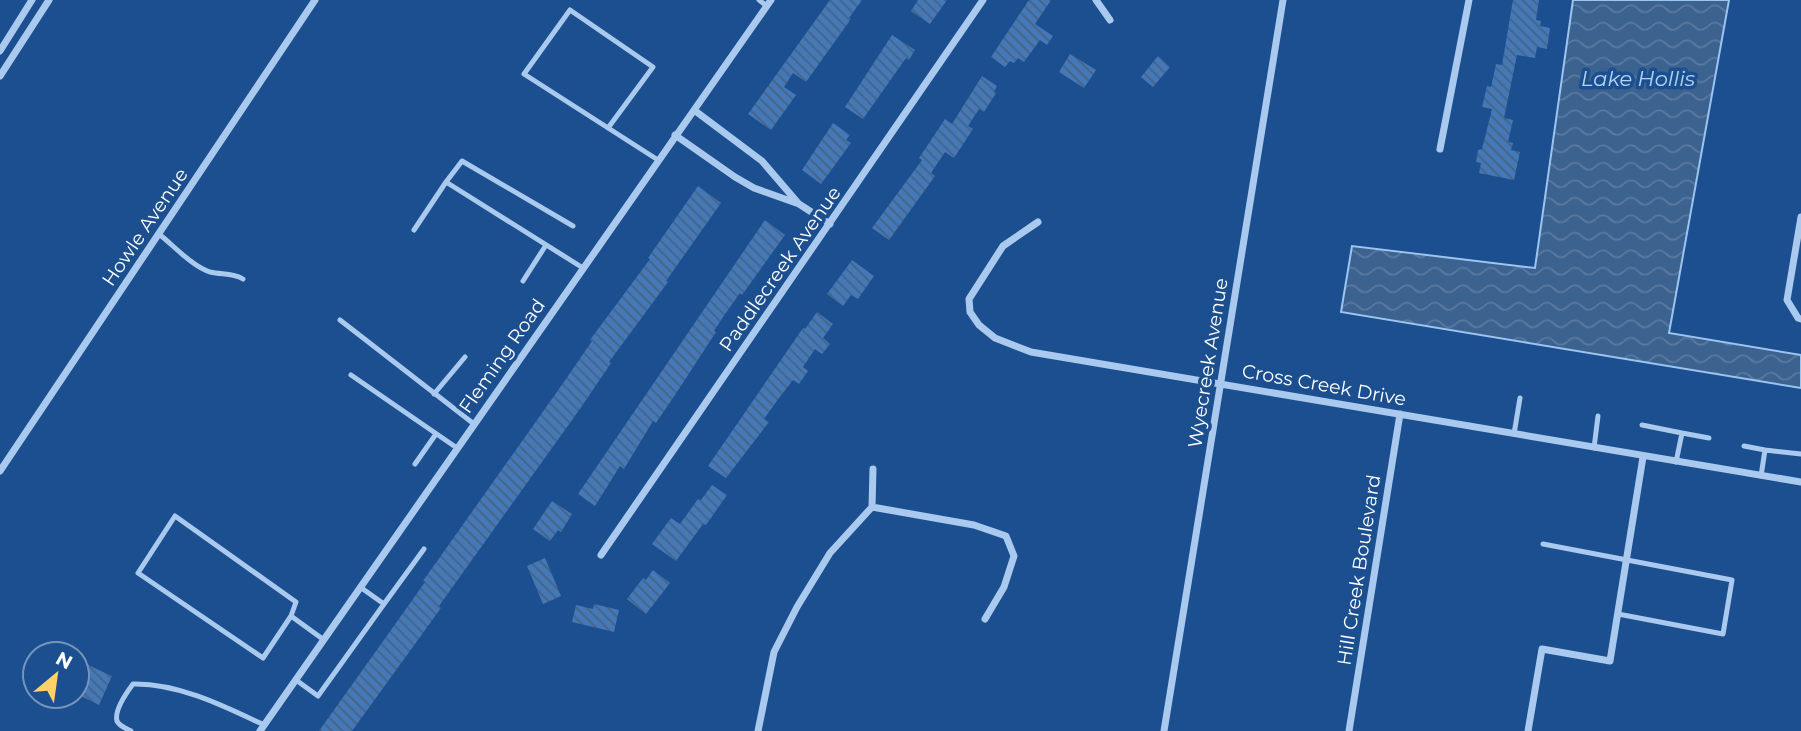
<svg xmlns="http://www.w3.org/2000/svg" width="1801" height="731" viewBox="0 0 1801 731" font-family="Montserrat,sans-serif">
<style>
.water{fill:url(#water-waves);stroke:#9cc4f0;stroke-width:2}
.building{fill:url(#building-back-hatch)}
.lines{fill:none;stroke-linecap:round;stroke-linejoin:round}
.lane{stroke:#a9c9ee;stroke-width:5}
.street{stroke:#a9c9ee;stroke-width:7}
.labels{text-anchor:middle;dominant-baseline:central;stroke-width:7;stroke-linejoin:round;paint-order:stroke}
.street-label{font-size:19px;fill:#fff;stroke:#1b4f8f}
.water-label{font-size:21px;font-style:italic;fill:#b5d3f5;stroke:#1b4f8f}
</style>
<defs>
<pattern id="water-waves" width="16" height="10" patternUnits="userSpaceOnUse" patternTransform="scale(1.75)"><rect width="16" height="10" fill="#3c6290"/><path d="M0 5q4-4 8 0t8 0" fill="none" stroke="#597aa1"/></pattern>
<pattern id="building-back-hatch" width="6" height="6" patternUnits="userSpaceOnUse" patternTransform="scale(1.75)"><rect width="6" height="6" fill="#4478b7"/><path d="M-1 5l2 2M0 0l6 6M5-1l2 2" fill="none" stroke="#486282"/></pattern>
</defs>
<rect width="100%" height="100%" fill="#1b4f8f"/>
<!-- water -->
<path class="water" d="M1573 0H1729L1669 333 1801 355V388L1341 312 1352 246 1535 268Z"/>
<!-- building -->
<path class="building" d="M830 0H862L849 18 851 19 806 82 793 73 784 87 796 95 771 130 748 114Z
M918 0H947L930 24 911 11Z
M1029 0H1051L1035 24 1053 36 1047 45 1040 40 1024 62 1018 58 1014 63 1010 61 1005 67 991 57Z
M1513 0H1539L1536 20 1541 21 1540 26 1550 28 1547 49 1537 47 1535 58 1517 55 1504 118 1513 120 1508 142 1513 143 1511 150 1520 152 1514 180 1479 173 1481 163 1476 162 1478 150 1482 149 1492 109 1482 107 1487 86 1491 87 1496 64 1502 65Z
M892 35 915 50 909 60 906 58 863 119 845 107Z
M1070 54 1096 70 1084 88 1059 72Z
M1158 56 1170 67 1153 87 1141 77Z
M982 76 997 86 994 92 996 93 984 112 979 109 968 126 973 129 954 158 945 152 931 173 935 176 889 240 872 228 922 160 919 158 945 119 952 124Z
M833 123 850 135 846 140 851 143 821 184 802 170Z
M698 186 721 203 666 281 668 282 609 362 611 363 582 406 439 606 441 608 352 731H319L396 623 425 582 423 581 566 379 592 341 590 340 650 259 648 258Z
M765 220 785 235 742 295 740 293 725 314 714 331 716 332 679 389 656 423 653 421 624 469 620 466 595 506 578 494Z
M852 260 874 276 858 299 851 295 843 306 827 294Z
M817 312 833 324 823 338 830 344 822 354 815 349 803 367 808 371 799 384 793 380 779 398 764 419 769 422 726 478 708 466 803 328 805 329Z
M712 485 727 495 706 525 703 524 676 561 652 544 671 518 680 524 698 499 701 500Z
M552 501 572 514 561 532 558 530 550 541 533 529Z
M545 558 561 596 543 604 527 566Z
M653 570 670 583 646 614 627 599 643 578 646 580Z
M594 604 619 610 614 632 572 622 576 605 593 609Z
M77 660 112 676 99 705 77 694Z"/>
<g class="lines">
<!-- lane -->
<path class="lane" d="M759 0 767 6
M608 128 653 67 570 10 524 74 658 160
M446 182 462 161 573 226
M414 230 446 182 583 268
M159 234C174 246 192 266 210 272 222 275 232 272 243 279
M523 281 546 245
M340 320 474 424
M351 375 457 448
M434 394 465 357
M1642 425 1682 433
M1514 434 1520 398
M1744 446 1765 450
M1594 448 1598 416
M1676 462 1682 433 1709 438
M415 464 436 434
M1761 476 1765 450 1801 454
M1543 544 1732 580 1723 634 1618 614
M360 587 384 604 424 549
M291 616 296 602 175 516 138 573 263 658 291 616 324 640
M296 680 318 696 384 604
M131 731C127 729 119 726 117 721 114 710 127 692 133 684 178 683 224 706 264 725"/>
<!-- street -->
<path class="street" d="M1096 0 1110 20
M0 51 32 0
M0 76 49 0
M694 110 762 161 798 203
M675 135 735 177 754 188 799 204 830 224
M1440 149 1469 0
M1801 217 1787 300 1798 318 1801 319
M1038 222 1003 246 969 299 970 312 979 325 995 338 1031 352 1801 482
M0 471 315 0
M872 507 873 469
M601 555 983 0
M260 731 771 0
M758 731 774 652 797 607 830 553 872 507 974 525 1006 536 1014 556 1004 587 985 619
M1164 731 1283 0
M1349 731 1400 414
M1528 731 1542 649 1610 661 1643 457"/>
</g>
<g class="labels">
<!-- street labels -->
<g class="street-label">
<text transform="translate(145 227) rotate(-56)">Howle Avenue</text>
<text transform="translate(780 269) rotate(-55)">Paddlecreek Avenue</text>
<text transform="translate(502 356) rotate(-55)">Fleming Road</text>
<text transform="translate(1208 363) rotate(-81)">Wyecreek Avenue</text>
<text transform="translate(1324 385) rotate(10)">Cross Creek Drive</text>
<text transform="translate(1359 570) rotate(-81)">Hill Creek Boulevard</text>
</g>
<!-- water labels -->
<g class="water-label">
<text x="1638" y="78">Lake Hollis</text>
</g>
</g>
<!-- north arrow -->
<g transform="translate(56 675) rotate(29)"><circle r="33" fill="#1b4f8f" stroke="#7695bc" stroke-width="2"/>
<path d="M0-5L12 26L0 18L-12 26Z" fill="#ffd166"/>
<text y="-10" font-size="19" font-weight="bold" text-anchor="middle" fill="#ffffff">N</text>
</g>
</svg>
